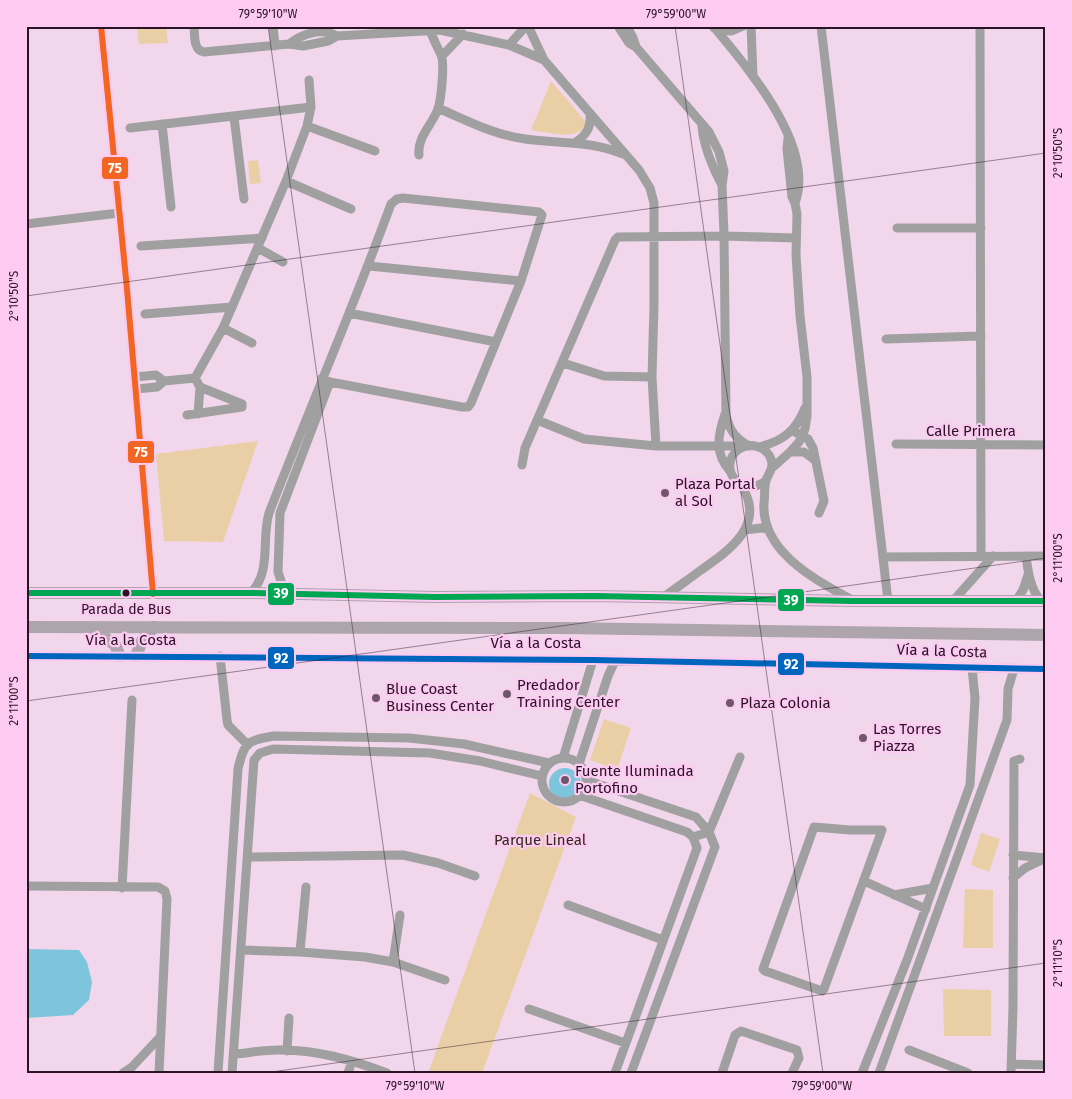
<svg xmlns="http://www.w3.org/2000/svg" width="1072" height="1099" viewBox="0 0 1072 1099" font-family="'Fira Sans',sans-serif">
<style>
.green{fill:#eacfa6}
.water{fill:#7cc5dd}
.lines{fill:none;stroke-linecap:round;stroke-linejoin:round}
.minor{stroke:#a1a0a1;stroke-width:9}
.highway{stroke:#aea4ac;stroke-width:12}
.bus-1-casing{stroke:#fdcbf2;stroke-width:10}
.bus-2-casing{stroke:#fdcbf2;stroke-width:10}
.bus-3-casing{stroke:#fdcbf2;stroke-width:10}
.bus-1{stroke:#f26522;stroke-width:6}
.bus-2{stroke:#00a651;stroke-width:6}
.bus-3{stroke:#0065bd;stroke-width:6}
.ticks{fill:none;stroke:#291325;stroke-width:1;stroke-opacity:0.45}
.poi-dot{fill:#6f576b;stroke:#fdcbf2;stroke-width:2}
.bus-dot{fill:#291325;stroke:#fdcbf2;stroke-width:2}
.labels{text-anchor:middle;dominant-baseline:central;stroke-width:4.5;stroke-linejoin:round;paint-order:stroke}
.bus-label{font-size:14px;fill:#291325;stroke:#fdcbf2}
.street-label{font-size:15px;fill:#291325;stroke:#fdcbf2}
.poi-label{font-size:15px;fill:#291325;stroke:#fdcbf2;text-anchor:start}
.park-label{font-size:15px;fill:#302a17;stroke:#fdcbf2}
.line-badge{stroke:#fdcbf2;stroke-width:2}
.badge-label{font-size:14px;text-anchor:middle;font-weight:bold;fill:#fff}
.neatline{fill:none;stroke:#291325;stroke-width:2}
.ticks-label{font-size:12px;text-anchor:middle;fill:#291325}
</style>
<rect width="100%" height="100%" fill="#f2d6ec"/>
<!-- green -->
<path class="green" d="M137 26H166L168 43 139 44Z
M551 81 585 121V127C573 141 548 132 531 130Z
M258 160 261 183 250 184 248 161Z
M258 441 223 542 164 541 156 454Z
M604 719 631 728 617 770 590 760Z
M530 793 576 817 482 1073H428Z
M981 833 1000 839 989 872 971 865Z
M965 889 993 890V948H963Z
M943 989 991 990V1036H944Z"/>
<!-- water -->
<path class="water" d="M549 784a16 16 0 1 1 32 0a16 16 0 1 1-32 0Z
M26 949 79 950 87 962 92 982 89 1000 73 1015 26 1018Z"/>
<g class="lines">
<!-- minor -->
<path class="minor" d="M101 26 127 289 153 594
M194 26C195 36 193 50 204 52L289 44 303 46 328 41 337 36 440 30 509 45 544 60
M273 26 275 46
M528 26 544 60 639 170 650 188 654 203V305L652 377 656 446
M618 26 629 43 636 47 709 132 719 152 724 171 722 185 724 234 726 413C728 429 735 438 749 446
M627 26 633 38 636 47
M713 26C747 67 816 146 795 203
M751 26 753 76
M821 26 888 601
M980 26 981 556
M714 28 731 31 743 26
M289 44C302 34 321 27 337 36
M509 45 526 26
M442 56 463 34
M438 108C466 120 494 135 525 139 559 144 589 140 623 154
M234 117 244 199
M162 124 171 207
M307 126 375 151
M702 126C703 144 713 169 722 185
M130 128 311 107
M576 142C586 135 591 128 590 116
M419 155C417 137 432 125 438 109 441 100 445 63 441 55 437 46 433 39 430 30
M286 181 351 209
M26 224 119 213
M897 228H981
M141 246 262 238
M258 248 283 262
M369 266 521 281
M349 313 496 342
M145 314 232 307
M223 328 252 343
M886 339 981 336
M563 363 604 376 652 377
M135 377 156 375 164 381
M136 389 157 387 164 381 195 378 223 328 286 181 307 126 311 107 309 80
M198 414 200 387
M725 414C718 435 714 453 730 471
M187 415 242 407V404L200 387 195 378
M537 420 584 439 656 446H745
M793 431 808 439 813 448 824 501 819 513
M896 444 1046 445
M759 447C783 441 796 431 805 408
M790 452H804L816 461
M522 465 525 448 615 240 618 237 724 236 795 238
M772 468 790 452 799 442 805 429 807 416V377L800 316 796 255 797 214 795 203 792 197 787 149 788 138
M766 481C740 500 716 466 739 449 750 442 766 446 771 459 774 468 769 473 766 480 764 487 765 497 764 503 761 552 816 580 852 600
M745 530 761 528 768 529
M1026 556C1028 571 1030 589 1041 601
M883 557 1046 556
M251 593C272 571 261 540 269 513 309 410 353 308 391 204L397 199 403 198 539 212 542 215 521 281 471 403 468 407H462L330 382 322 378
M289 594 283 587 278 572 280 513 330 382
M664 597C676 588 689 579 701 570 730 550 767 524 741 485
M953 601 993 556
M1016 601 1023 590 1028 575
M26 656 593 660 1046 669
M220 656 227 720 228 725 248 745
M563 758 593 660
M542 780a22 22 0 1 1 44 0a22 22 0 1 1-44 0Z
M579 764 608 676 615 661
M586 780 696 817 709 832 715 847 631 1073
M579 795 687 832 693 837 697 848 615 1073
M814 827 850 830H882L824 989 822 991 765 971 763 969Z
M693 837 709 832 740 757
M1013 855 1046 858
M248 857 403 855 438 863 475 876
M1013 878 1025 868 1046 858
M864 881 926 909
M26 886 158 887 165 891 167 899 159 1073
M122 888 132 700
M894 895 933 888
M568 905 663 940
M241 950 300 952 365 957 393 962 445 980
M300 952 306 887
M393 962 400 915
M529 1009 625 1043
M909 1050 968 1073
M287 1051 289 1018
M234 1054C248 1053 263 1050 277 1050 315 1049 352 1060 387 1073
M1011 1064 1046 1065
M123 1073 132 1067 161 1036
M218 1073 238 769C244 743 247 740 274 736L409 738 464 744 549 763
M232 1073 254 760 260 753 273 749 430 753 480 761 542 776
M348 1073 352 1061
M722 1073 735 1035 741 1031 797 1050 799 1058 792 1073
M862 1073 907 960 970 785 975 698 972 668
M879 1073 1007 720 1008 689 1014 669
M1011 1073 1013 1007 1014 761 1020 759"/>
<!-- highway -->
<path class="highway" d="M26 593H251L435 597 595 596 852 601H1046
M26 627 562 628 1046 635
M92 628 115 645 120 656
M136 656 142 641 154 627"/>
<defs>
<path id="bus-1" d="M101 26 127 289 153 594"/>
<path id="bus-2" d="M26 593H251L435 597 595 596 852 601H1046"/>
<path id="bus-3" d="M26 656 593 660 1046 669"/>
</defs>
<!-- bus-1 casing -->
<use href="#bus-1" class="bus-1-casing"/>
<!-- bus-2 casing -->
<use href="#bus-2" class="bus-2-casing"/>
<!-- bus-3 casing -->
<use href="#bus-3" class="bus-3-casing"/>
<!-- bus-1 -->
<use href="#bus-1" class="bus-1"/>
<!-- bus-2 -->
<use href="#bus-2" class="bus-2"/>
<!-- bus-3 -->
<use href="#bus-3" class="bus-3"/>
</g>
<!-- ticks -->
<path class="ticks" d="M268 26 415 1073M675 26 823 1073M26 296 1046 153M26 701 1046 558M264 1073 1046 963"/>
<!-- markers -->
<g class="poi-dot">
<circle cx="665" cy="493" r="5"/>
<circle cx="507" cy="694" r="5"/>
<circle cx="376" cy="698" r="5"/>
<circle cx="730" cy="703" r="5"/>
<circle cx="863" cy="738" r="5"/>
<circle cx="565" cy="780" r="5"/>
</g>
<circle class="bus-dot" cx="126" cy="593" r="4.5"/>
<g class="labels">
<!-- bus labels -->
<g class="bus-label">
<text x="126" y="609">Parada de Bus</text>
</g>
<!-- street labels -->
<g class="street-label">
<text x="971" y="431">Calle Primera</text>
<text x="131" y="640">Vía a la Costa</text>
<text x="536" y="643">Vía a la Costa</text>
<text transform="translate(942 651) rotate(2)">Vía a la Costa</text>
</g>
<!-- poi labels -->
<g class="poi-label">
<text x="675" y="484">Plaza Portal<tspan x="675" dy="17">al Sol</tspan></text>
<text x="517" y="685">Predador<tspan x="517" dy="17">Training Center</tspan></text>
<text x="386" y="689">Blue Coast<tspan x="386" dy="17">Business Center</tspan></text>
<text x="740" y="703">Plaza Colonia</text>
<text x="873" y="729">Las Torres<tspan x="873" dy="17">Piazza</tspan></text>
<text x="575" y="771">Fuente Iluminada<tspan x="575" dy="17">Portofino</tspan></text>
</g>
<!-- park labels -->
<g class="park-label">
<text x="540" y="840">Parque Lineal</text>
</g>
</g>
<g class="line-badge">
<rect x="101" y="156" width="28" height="24" rx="5" fill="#f26522"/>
<rect x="127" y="440" width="28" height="24" rx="5" fill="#f26522"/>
<rect x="267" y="582" width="28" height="24" rx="5" fill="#00a651"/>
<rect x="777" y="588" width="28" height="24" rx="5" fill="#00a651"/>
<rect x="267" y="646" width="28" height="24" rx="5" fill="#0065bd"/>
<rect x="777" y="652" width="28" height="24" rx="5" fill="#0065bd"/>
</g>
<g class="badge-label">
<text x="115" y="173">75</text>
<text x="141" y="457">75</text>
<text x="281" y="598">39</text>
<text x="791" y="605">39</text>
<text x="281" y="663">92</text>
<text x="791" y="669">92</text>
</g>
<!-- border -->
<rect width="1072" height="1099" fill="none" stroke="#fdcbf2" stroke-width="55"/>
<rect x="28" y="28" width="1016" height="1044" class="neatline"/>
<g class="ticks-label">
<text x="268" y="18">79°59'10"W</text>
<text x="676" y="18">79°59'00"W</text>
<text transform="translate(1058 153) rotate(-90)" y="4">2°10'50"S</text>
<text transform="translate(14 296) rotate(-90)" y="4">2°10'50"S</text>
<text transform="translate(1058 558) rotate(-90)" y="4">2°11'00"S</text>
<text transform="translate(14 701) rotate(-90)" y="4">2°11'00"S</text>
<text transform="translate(1058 963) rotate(-90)" y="4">2°11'10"S</text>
<text x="415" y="1090">79°59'10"W</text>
<text x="822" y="1090">79°59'00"W</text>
</g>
</svg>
